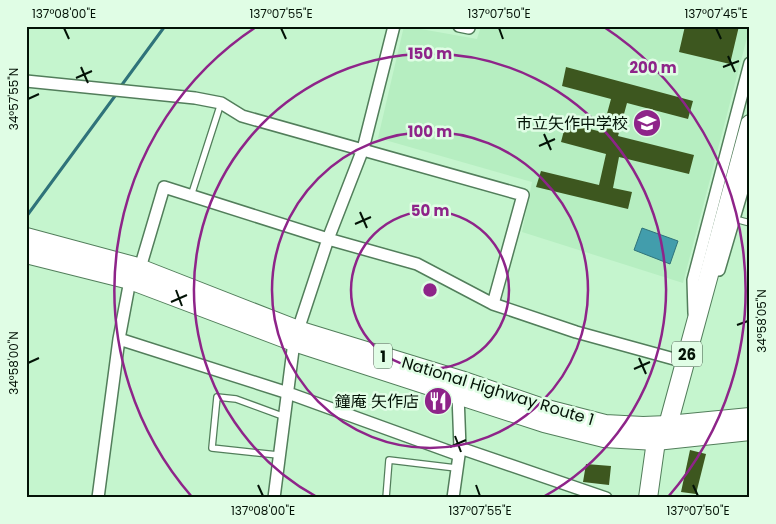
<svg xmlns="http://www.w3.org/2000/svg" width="776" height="524" viewBox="0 0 776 524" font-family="Poppins,'Noto Sans JP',sans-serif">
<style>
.built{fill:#b6eec1}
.water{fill:#429dac;stroke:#2f737a}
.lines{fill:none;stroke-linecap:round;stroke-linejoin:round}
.stream{stroke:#2f737a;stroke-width:3}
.building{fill:#3d571f}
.service-casing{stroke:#527e5b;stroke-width:8}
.minor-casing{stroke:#527e5b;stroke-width:14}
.primary-casing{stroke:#527e5b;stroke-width:20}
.trunk-casing{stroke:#527e5b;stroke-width:20}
.service{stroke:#fff;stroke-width:5.5}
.minor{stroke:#fff;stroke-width:11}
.primary{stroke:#fff;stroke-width:18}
.trunk{stroke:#fff;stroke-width:18}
.ticks{fill:none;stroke:#031206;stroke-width:2}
.ring{fill:none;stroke:#8e2489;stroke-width:2.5}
.labels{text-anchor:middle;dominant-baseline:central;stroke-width:5;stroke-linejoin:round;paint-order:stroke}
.shield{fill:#e0fde5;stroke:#455849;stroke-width:1}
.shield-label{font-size:15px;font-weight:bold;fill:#031206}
.poi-label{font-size:16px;fill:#031206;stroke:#e0fde5;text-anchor:end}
.street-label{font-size:16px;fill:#031206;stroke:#e0fde5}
.centre{fill:#8e2489;stroke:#e0fde5;stroke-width:2.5}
.ring-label{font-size:15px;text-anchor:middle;font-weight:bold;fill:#8e2489;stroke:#e0fde5;stroke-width:5;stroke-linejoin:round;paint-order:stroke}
.neatline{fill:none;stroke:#031206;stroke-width:2}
.ticks-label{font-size:12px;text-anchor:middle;fill:#031206}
</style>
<rect width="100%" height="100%" fill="#c5f5ce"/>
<!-- built -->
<path class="built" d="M404 26 477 39 481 26H750L683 283 522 232 532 182 378 138Z"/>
<!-- water -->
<path class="water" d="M642 228 678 241 670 264 634 250Z"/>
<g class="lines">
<!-- stream -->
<path class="stream" d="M121 86 165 26
M26 217 115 96"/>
</g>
<!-- building -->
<path class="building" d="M685 26H739L730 64 679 52Z
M566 67 693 101 688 119 627 103 618 136 694 155 689 174 619 157 613 188 632 192 628 209 536 187 541 171 599 185 606 154 561 142 566 123 602 132 611 99 562 86Z
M431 398 444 402 443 410 430 408Z
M690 450 706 454 696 494 681 492Z
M586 464 611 466 609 485 583 482Z"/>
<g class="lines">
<defs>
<path id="service" d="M191 196 221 103
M735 219 750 223
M278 455 212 448 217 397 236 399 285 417
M386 498 389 460 456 468"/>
<path id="minor" d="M459 26 469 28V26
M26 81 195 98 221 103 242 116 523 195 493 304
M140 268 164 187 328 239 417 264 493 304 576 332 685 362
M719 270 750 164
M694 313 693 280 750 63
M119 339 288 393 459 455
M460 448 606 498
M98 498 119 339 131 275
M274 498 294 342 328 239 363 149 394 26
M453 498 460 448 458 395 459 389"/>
<path id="primary" d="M648 498 656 441 668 425 750 124"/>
<path id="trunk" d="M26 237 134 266 298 330 461 380 543 408 605 424 643 426 668 425 750 417
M26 254 130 280 294 342 544 423 604 438 656 441 750 431"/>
</defs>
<!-- service casing -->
<use href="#service" class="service-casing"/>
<!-- minor casing -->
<use href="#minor" class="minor-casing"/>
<!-- primary casing -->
<use href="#primary" class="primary-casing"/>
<!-- trunk casing -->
<use href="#trunk" class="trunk-casing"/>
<!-- service -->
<use href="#service" class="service"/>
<!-- minor -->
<use href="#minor" class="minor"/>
<!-- primary -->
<use href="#primary" class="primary"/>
<!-- trunk -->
<use href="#trunk" class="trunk"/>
</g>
<!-- ticks -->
<path class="ticks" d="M64 28 69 39M281 28 286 39M499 28 503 39M716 28 721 39M728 56 735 72M81 67 88 83M723 67 739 61M76 78 92 71M28 99 39 94M544 134 551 150M539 146 555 139M360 212 367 228M355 224 371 217M176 290 182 306M171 302 187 295M737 325 748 321M639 358 646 374M28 363 39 358M634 369 650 362M455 436 461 452M450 447 466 440M258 485 263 496M476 485 480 496M693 485 698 496"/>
<!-- distance rings -->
<g class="ring">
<circle cx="430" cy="290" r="79"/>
<circle cx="430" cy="290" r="158"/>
<path d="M317 497A236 236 0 1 1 543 497"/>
<path d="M192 497A315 315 0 0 1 256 27M604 27A315 315 0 0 1 668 497"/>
</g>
<!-- icons -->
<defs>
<symbol id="school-disc" viewBox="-11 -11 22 22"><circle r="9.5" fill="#8e2489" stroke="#e0fde5"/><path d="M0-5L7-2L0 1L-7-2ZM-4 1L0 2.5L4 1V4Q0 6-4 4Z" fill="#fff"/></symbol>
<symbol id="restaurant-disc" viewBox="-11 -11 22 22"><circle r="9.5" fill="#8e2489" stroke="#e0fde5"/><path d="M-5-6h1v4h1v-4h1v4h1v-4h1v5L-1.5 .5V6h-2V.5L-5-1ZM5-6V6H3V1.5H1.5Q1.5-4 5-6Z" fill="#fff"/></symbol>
</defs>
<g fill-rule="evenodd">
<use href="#school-disc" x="631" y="107" width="32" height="32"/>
<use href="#restaurant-disc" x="422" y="385" width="32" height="32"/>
</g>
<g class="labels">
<!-- shield labels -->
<g class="shield">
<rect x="672" y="341.5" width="30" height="25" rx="4"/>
<rect x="374" y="343.5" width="18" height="25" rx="4"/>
</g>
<g class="shield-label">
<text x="687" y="354">26</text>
<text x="383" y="356">1</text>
</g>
<!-- poi labels -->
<g class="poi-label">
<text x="628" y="123">市立矢作中学校</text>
<text x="419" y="401">鐘庵 矢作店</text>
</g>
<!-- street labels -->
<g class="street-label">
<text transform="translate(498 391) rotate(17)">National Highway Route 1</text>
</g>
</g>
<circle cx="430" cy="290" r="8" class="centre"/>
<g class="ring-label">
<text x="430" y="59">150 m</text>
<text x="653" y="73">200 m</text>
<text x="430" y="137">100 m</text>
<text x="430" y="216">50 m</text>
</g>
<!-- border -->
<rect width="776" height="524" fill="none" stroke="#e0fde5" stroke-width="55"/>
<rect x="28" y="28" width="720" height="468" class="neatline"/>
<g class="ticks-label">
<text x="64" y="18">137°08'00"E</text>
<text x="281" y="18">137°07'55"E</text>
<text x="499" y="18">137°07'50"E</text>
<text x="716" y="18">137°07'45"E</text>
<text transform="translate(14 99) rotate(-90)" y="4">34°57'55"N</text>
<text transform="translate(762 321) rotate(-90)" y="4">34°58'05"N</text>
<text transform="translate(14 363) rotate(-90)" y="4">34°58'00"N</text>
<text x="263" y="515">137°08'00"E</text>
<text x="480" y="515">137°07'55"E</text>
<text x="698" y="515">137°07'50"E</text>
</g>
</svg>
